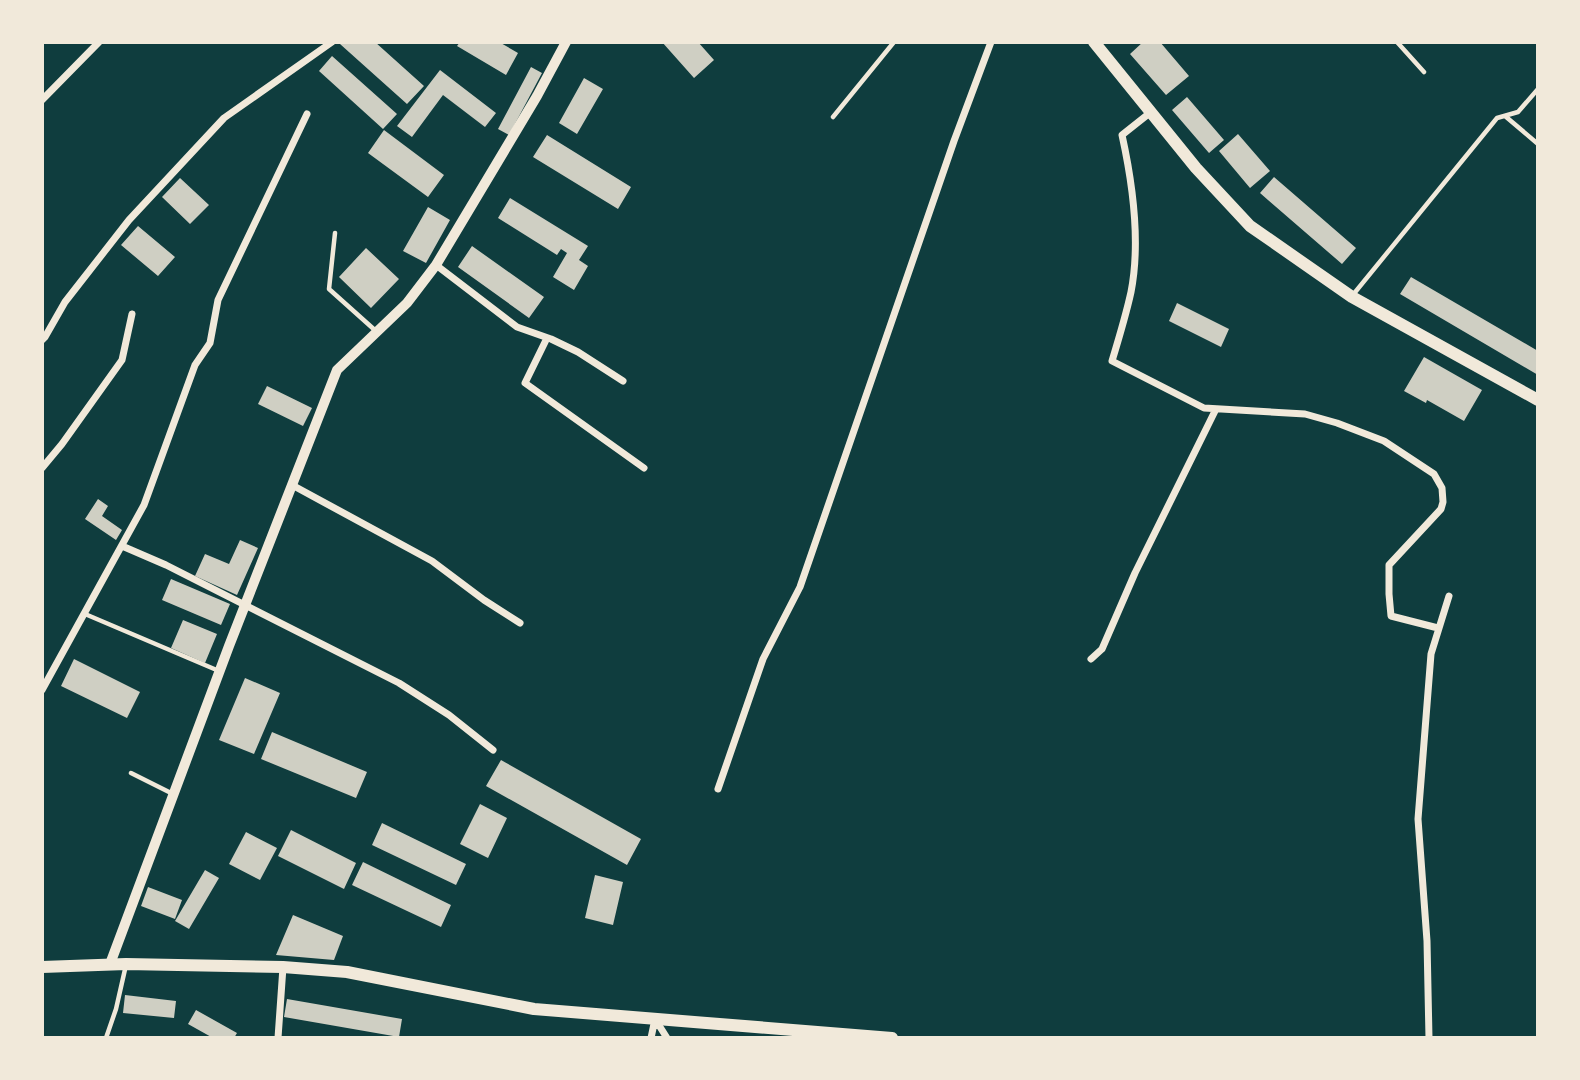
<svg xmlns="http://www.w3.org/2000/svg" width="1580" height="1080" viewBox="0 0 1580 1080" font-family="'DejaVu Sans',sans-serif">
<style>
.building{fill:#cfcfc3}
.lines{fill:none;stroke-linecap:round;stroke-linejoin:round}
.service{stroke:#f1e9da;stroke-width:4.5}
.minor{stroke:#f1e9da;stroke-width:7}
.tertiary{stroke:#f1e9da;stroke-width:10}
.secondary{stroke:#f1e9da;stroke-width:12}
</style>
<rect width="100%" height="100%" fill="#0f3d3e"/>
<!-- building -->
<path class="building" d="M342 42H375L424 86 407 104 340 44Z
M460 42H499L518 53 506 75 457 46Z
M662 42H698L714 60 694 78Z
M1143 42H1160L1189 76 1166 95 1130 54Z
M332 56 397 114 383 129 319 71Z
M531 67 542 73 509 135 498 129Z
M440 70 496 113 485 127 443 95 412 137 397 126Z
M584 78 603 89 577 134 559 123Z
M1187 97 1224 140 1209 153 1172 110Z
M384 130 444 175 428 197 368 153Z
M1238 134 1270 171 1250 188 1219 151Z
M547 135 631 187 618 209 533 157Z
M1274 177 1356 248 1342 264 1260 193Z
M180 178 209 205 190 224 162 197Z
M510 198 588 246 579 260 588 266 574 290 553 277 567 253 561 249 557 255 498 218Z
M428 207 450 220 426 263 403 251Z
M138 226 175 257 158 276 121 245Z
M472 246 544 297 529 318 458 267Z
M366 248 399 279 371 308 339 277Z
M1411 277 1538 351V375L1400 294Z
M1177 303 1229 329 1221 347 1169 321Z
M1424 357 1482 390 1464 421 1427 400 1426 403 1404 391Z
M267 386 312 408 303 426 258 404Z
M98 499 108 506 102 516 122 530 116 540 85 519Z
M240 540 258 548 237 595 195 576 205 554 229 564Z
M171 579 230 604 221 625 162 600Z
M183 620 217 634 205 663 171 648Z
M74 659 140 692 127 718 61 686Z
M245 678 280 693 254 754 219 740Z
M272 732 367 772 356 798 261 759Z
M501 760 641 839 627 865 486 786Z
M480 804 507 818 488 858 460 844Z
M382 823 466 864 456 885 372 845Z
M291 830 356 863 344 889 278 856Z
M246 832 277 848 260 880 229 864Z
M363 862 451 905 441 927 352 885Z
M205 870 219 878 189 929 175 921Z
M595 875 623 882 613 925 585 918Z
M148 887 182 900 175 919 141 906Z
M293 915 343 936 334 960 276 955Z
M125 995 176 1001 174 1018 123 1013Z
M287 999 402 1019 399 1037 284 1017Z
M196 1010 237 1033 234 1038H213L188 1024Z"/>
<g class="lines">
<!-- service -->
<path class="service" d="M1397 42 1424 72
M1505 116 1538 144
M833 117 894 42
M335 233 329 289 377 332
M1352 296 1497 118 1518 112 1538 89
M85 614 219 671
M131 773 173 794
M106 1038 116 1009 126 965"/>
<!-- minor -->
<path class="minor" d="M42 100 99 42
M1151 112 1122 135C1133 185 1141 241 1131 292 1126 315 1119 338 1112 361L1204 408 1305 414 1337 423 1384 441 1434 474 1442 488 1443 502 1441 509 1389 565V594L1391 616 1438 628
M436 265 517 327 551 339 578 352 623 381
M547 338 525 383 644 468
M42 340 45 337 65 302 129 220 224 118 332 42
M42 468 62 444 122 360 132 314
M292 485 432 561 484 600 520 623
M122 546 166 565 399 683 449 715 493 750
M1091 659 1102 649 1135 573 1216 409
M42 690 144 505 195 365 210 343 218 300 307 114
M718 789 763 659 800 587 954 141 991 42
M655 1019 667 1038
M278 1038 283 967
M651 1038 655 1019
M1429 1038 1427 941 1418 819 1431 654 1449 596"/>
<!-- tertiary -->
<path class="tertiary" d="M110 964 229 646 337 370 407 303 436 265 537 96 566 42"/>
<!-- secondary -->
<path class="secondary" d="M1094 42 1196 168 1250 226 1352 297 1538 400
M42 967 126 964 283 967 347 972 534 1009 892 1038"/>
</g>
<!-- border -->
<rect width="1580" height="1080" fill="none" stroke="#f1e9da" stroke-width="88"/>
</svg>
